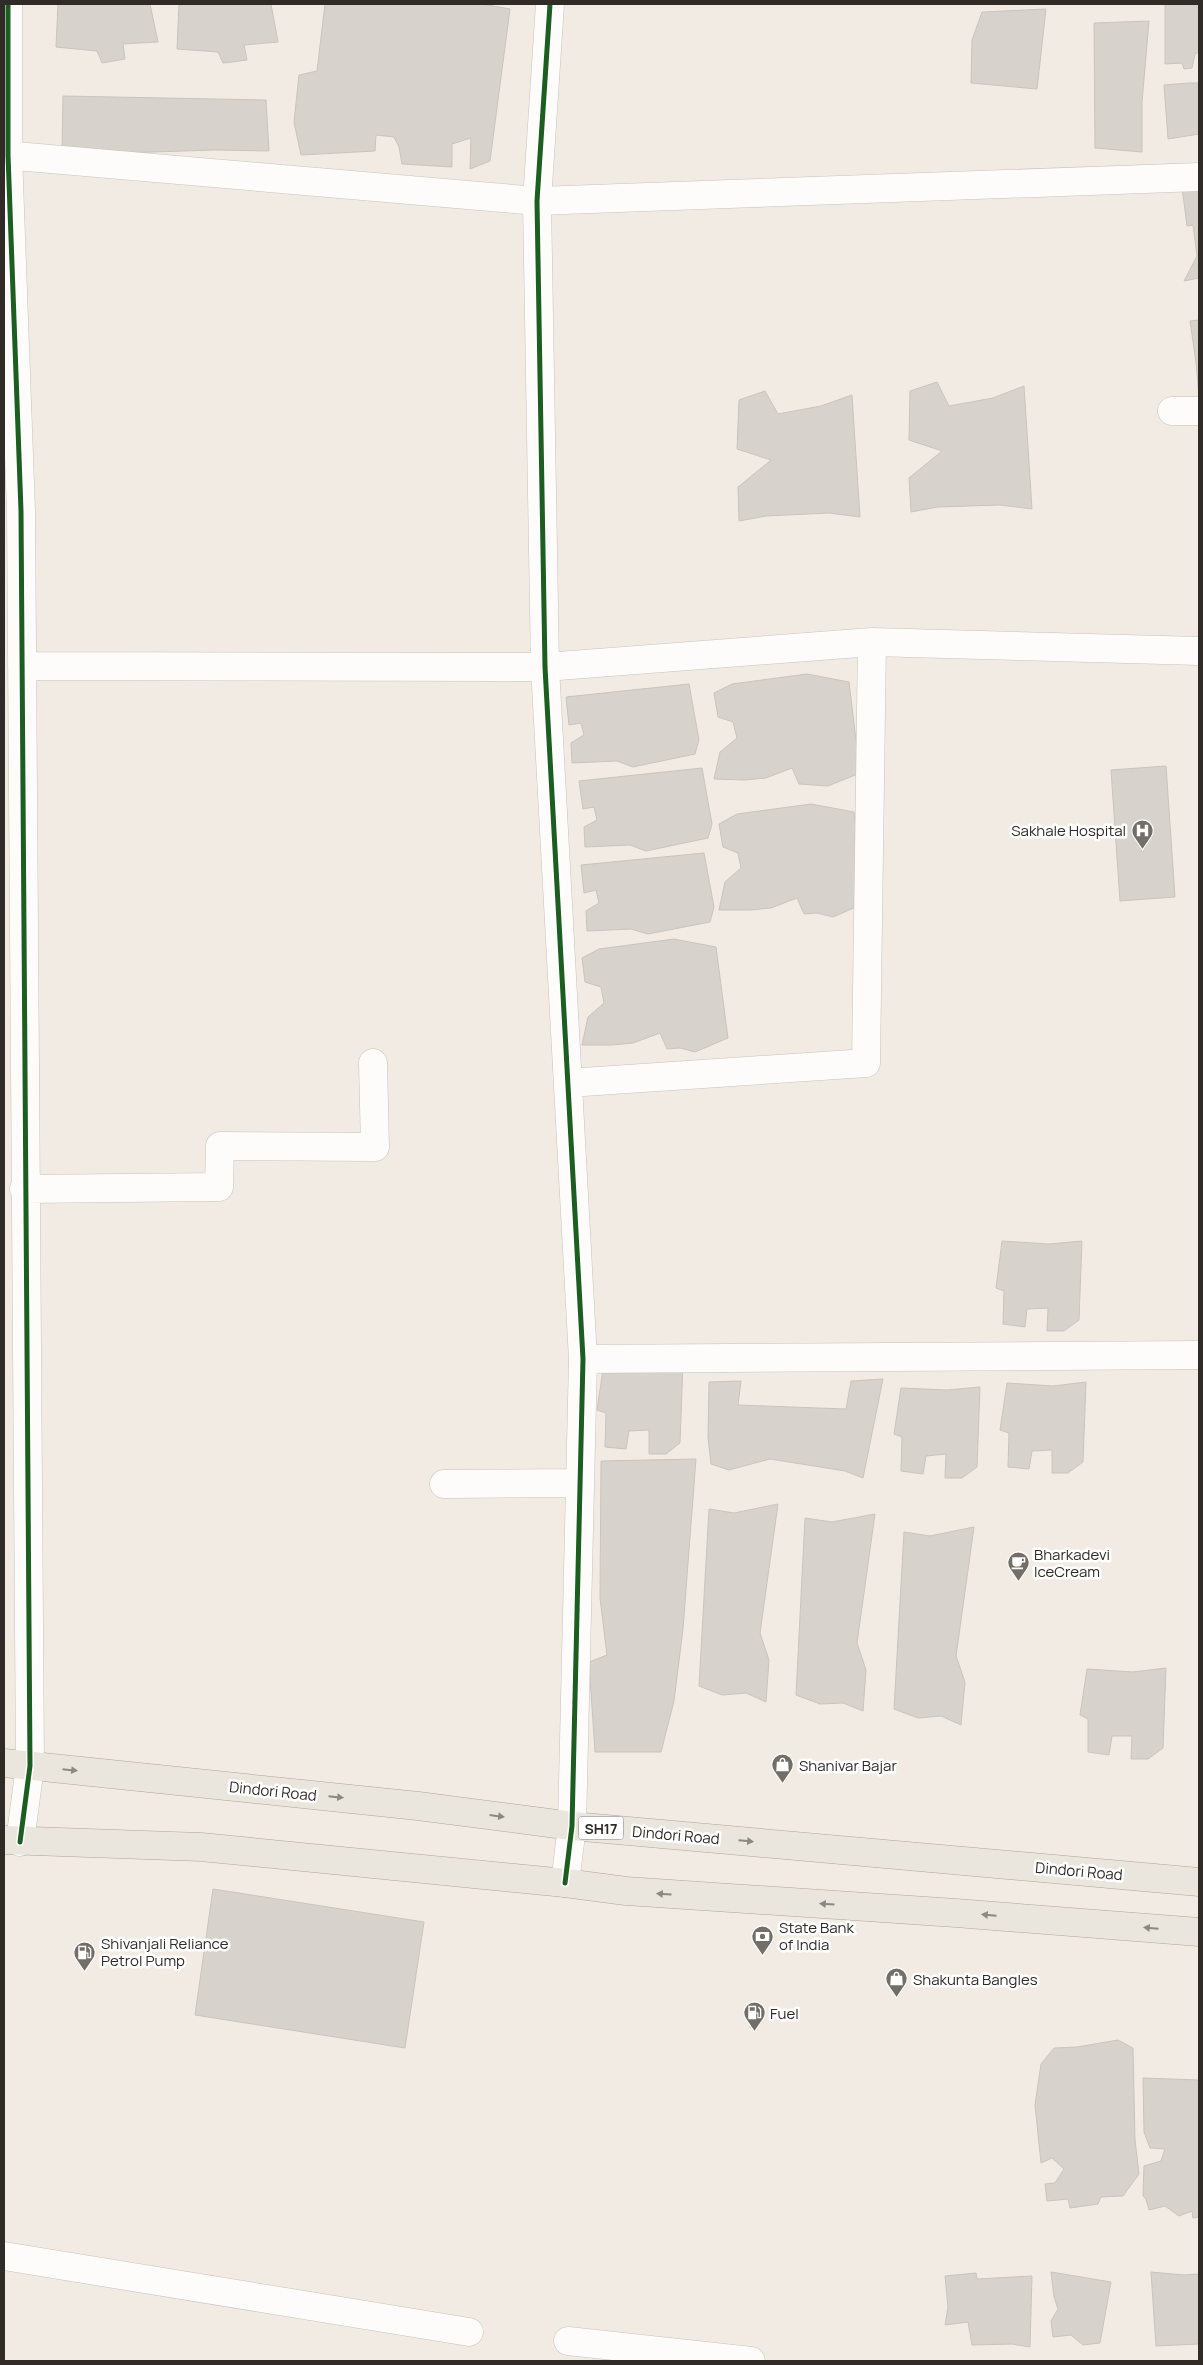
<svg xmlns="http://www.w3.org/2000/svg" width="1203" height="2365" viewBox="0 0 1203 2365" font-family="Manrope,sans-serif">
<style>
.building{fill:#d8d2cc;stroke:#c9c4be}
.lines{fill:none;stroke-linecap:round;stroke-linejoin:round}
.minor-casing{stroke:#c8c2bc;stroke-width:29}
.major-casing{stroke:#b1a595;stroke-width:29}
.minor{stroke:#fdfcfb;stroke-width:28}
.major{stroke:#eae5dd;stroke-width:28}
.cycleway-casing{stroke:#fff;stroke-width:8}
.cycleway{stroke:#1b5e20;stroke-width:5}
.oneway{fill:#8d8882}
.labels{text-anchor:middle;dominant-baseline:central;stroke-width:5;stroke-linejoin:round;paint-order:stroke}
.shield{fill:#fff;stroke:#6e6b67;stroke-width:1}
.shield-label{font-size:14px;font-weight:bold;fill:#302b26}
.poi-label{font-size:15px;fill:#302b26;stroke:#fff;text-anchor:start}
.street-label{font-size:15px;fill:#302b26;stroke:#fff}
</style>
<rect width="100%" height="100%" fill="#f2ebe3"/>
<!-- building -->
<path class="building" d="M58 4H150L158 42 123 44 125 59 102 63 97 51 56 47Z
M179 4H271L278 42 244 45 247 60 223 63 218 52 177 49Z
M325 4H482L510 9 490 161 470 169 471 138 452 144V167L402 164 399 147 394 137 376 135 375 151 301 155 294 122 299 75 317 71Z
M1165 4H1197V8H1199V52L1195 54 1192 68 1184 69 1182 63 1165 64Z
M1046 9 1037 89 971 83 972 40 982 12Z
M1149 21 1142 102V152L1095 148 1094 23Z
M1189 83H1199V134L1168 139 1164 85Z
M63 96 266 100 269 151 215 150 89 154 62 150Z
M1199 185V278L1184 281 1197 256 1193 225 1187 226 1182 187Z
M1199 320V397L1196 362 1190 321Z
M937 382 949 406 993 398 1024 386 1032 509 1000 505 938 507 911 512 909 478 942 451 909 440 910 391Z
M765 391 778 414 821 406 852 395 860 517 829 513 766 516 739 521 738 487 771 460 737 449 739 400Z
M807 674 849 682 860 773 828 786 799 784 792 768 766 778 745 780 714 779 720 752 737 738 733 722 718 717 714 693 732 684Z
M689 684 699 740 695 754 633 767 617 761 572 763 571 743 584 735 581 723 569 725 566 697Z
M1166 766 1175 897 1120 901 1111 770Z
M702 768 712 824 708 838 646 851 630 845 585 847 584 827 597 820 594 807 583 809 579 781Z
M811 804 854 812 865 903 833 917 817 913 804 914 797 898 771 908 750 910H719L725 882 741 868 738 853 723 847 719 824 737 814Z
M704 853 714 907 710 922 648 934 631 929 587 931 586 911 599 903 596 890 584 893 581 865Z
M674 939 716 947 728 1038 695 1052 680 1048 667 1049 660 1033 633 1043 612 1045H582L588 1017 604 1003 601 987 585 982 582 958 599 949Z
M1002 1241 1049 1244 1082 1241 1079 1320 1064 1331H1047L1048 1308 1027 1309 1025 1327 1003 1324 1004 1291 996 1288Z
M604 1363H683L680 1443 666 1454H649V1430L629 1431 626 1449 605 1447 606 1413 597 1410Z
M883 1379 863 1478 845 1471 770 1459 729 1470 711 1464 708 1437 709 1382 741 1381 738 1405 846 1409 851 1381Z
M1086 1382 1083 1462 1068 1473H1052V1450L1032 1451 1029 1469 1008 1467 1009 1433 1000 1430 1007 1383 1053 1386Z
M980 1387 977 1467 962 1478H945L946 1454 926 1456 923 1474 901 1471 902 1437 894 1434 901 1388 947 1390Z
M696 1459 683 1629 674 1701 661 1752H595L589 1662 607 1655 600 1598 601 1461Z
M778 1504 760 1633 769 1660 766 1702 746 1693 722 1695 699 1686 709 1509 734 1513Z
M875 1514 857 1643 866 1670 863 1711 843 1703 820 1704 796 1695 805 1518 832 1522Z
M974 1527 956 1656 965 1682 961 1725 941 1716 918 1718 894 1709 904 1532 930 1536Z
M1166 1668 1163 1748 1148 1759H1131L1132 1736H1112L1109 1755 1088 1752V1719L1080 1715 1087 1669 1133 1672Z
M213 1889 424 1922 405 2048 195 2015Z
M1118 2040 1133 2048 1135 2140 1139 2174 1123 2196 1101 2197 1098 2204 1070 2208 1068 2199 1047 2201 1045 2184 1055 2183 1064 2169 1052 2158 1041 2163 1035 2105 1041 2064 1054 2048 1077 2047Z
M1143 2078 1199 2080V2217L1193 2218 1192 2211 1179 2216 1165 2206 1149 2210 1146 2199 1143 2196 1144 2166 1161 2161 1165 2149 1150 2148 1144 2132Z
M1051 2272 1111 2282 1100 2343 1083 2345 1071 2335 1053 2337 1051 2321 1058 2309 1054 2297Z
M1151 2272 1184 2275 1199 2274V2344L1156 2346Z
M976 2273 977 2279 1032 2276 1030 2347 1012 2344 972 2345 968 2322 945 2325 948 2307 945 2276Z"/>
<g class="lines">
<defs>
<path id="minor" d="M8 4V155L21 511 30 1766 20 1842
M550 4 537 201 545 667 583 1359 572 1826 565 1883
M4 155 537 201 1199 177
M1172 411H1199
M872 642 1199 651
M22 666 545 667 872 642 866 1063 568 1083
M24 1189 219 1187 220 1146 375 1147 373 1063
M583 1359 1199 1355
M444 1484 580 1483
M4 2256 469 2332
M568 2341 751 2361"/>
<path id="major" d="M4 1763 418 1806 572 1826 1199 1882
M4 1840 201 1847 565 1883 626 1891 956 1913 1199 1932"/>
</defs>
<!-- minor casing -->
<use href="#minor" class="minor-casing"/>
<!-- major casing -->
<use href="#major" class="major-casing"/>
<!-- minor -->
<use href="#minor" class="minor"/>
<!-- major -->
<use href="#major" class="major"/>
<defs>
<path id="cycleway" d="M8 4V155L21 511 30 1766 20 1842
M550 4 537 201 545 667 583 1359 572 1826 565 1883"/>
</defs>
<!-- cycleway casing -->
<use href="#cycleway" class="cycleway-casing"/>
<!-- cycleway -->
<use href="#cycleway" class="cycleway"/>
</g>
<!-- one-way arrows -->
<defs><path id="oneway-solid" d="M-6-.8H1V-3.2L6.5 0L1 3.2V.8H-6Z" transform="scale(1.25)"/></defs>
<g class="oneway">
<use href="#oneway-solid" transform="translate(70 1770) rotate(6)"/>
<use href="#oneway-solid" transform="translate(336 1797) rotate(6)"/>
<use href="#oneway-solid" transform="translate(497 1816) rotate(7)"/>
<use href="#oneway-solid" transform="translate(746 1841) rotate(5)"/>
<use href="#oneway-solid" transform="translate(664 1894) rotate(-176)"/>
<use href="#oneway-solid" transform="translate(827 1904) rotate(-176)"/>
<use href="#oneway-solid" transform="translate(989 1915) rotate(-175)"/>
<use href="#oneway-solid" transform="translate(1151 1928) rotate(-175)"/>
</g>
<!-- icons -->
<defs>
<symbol id="hospital-pin" viewBox="-11 -11 22 30"><path d="M0 17L-7.5 6A9.5 9.5 0 1 1 7.5 6Z" fill="#746e68" stroke="#fff"/><path d="M-5-5h3v3.5h4V-5h3V5h-3V1.5h-4V5h-3Z" fill="#fff"/></symbol>
<symbol id="cafe-pin" viewBox="-11 -11 22 30"><path d="M0 17L-7.5 6A9.5 9.5 0 1 1 7.5 6Z" fill="#746e68" stroke="#fff"/><path d="M-5.5-4.5H6V0H3Q3 3.5 0 3.5H-2.5Q-5.5 3.5-5.5 0ZM3-3.2v2h1.7v-2ZM-6 4.5H4V6H-6Z" fill="#fff"/></symbol>
<symbol id="shop-pin" viewBox="-11 -11 22 30"><path d="M0 17L-7.5 6A9.5 9.5 0 1 1 7.5 6Z" fill="#746e68" stroke="#fff"/><path d="M-5-2.5h2.3a2.7 3.5 0 0 1 5.4 0H5L5.5 6h-11ZM-1.5-2.5h3a1.5 2.3 0 0 0-3 0Z" fill="#fff"/></symbol>
<symbol id="bank-pin" viewBox="-11 -11 22 30"><path d="M0 17L-7.5 6A9.5 9.5 0 1 1 7.5 6Z" fill="#746e68" stroke="#fff"/><path d="M-6-4H6V4H-6ZM0-2.3a2.3 2.3 0 1 0 0 4.6a2.3 2.3 0 1 0 0-4.6Z" fill="#fff"/></symbol>
<symbol id="fuel-pin" viewBox="-11 -11 22 30"><path d="M0 17L-7.5 6A9.5 9.5 0 1 1 7.5 6Z" fill="#746e68" stroke="#fff"/><path d="M-5.5-6h7V0h2V4h1.3V-2.5L3-4.5l.8-.8L6-3V5H2.5V1h-1V6h-7ZM-4.2-4.7v3.2H.2V-4.7Z" fill="#fff"/></symbol>
</defs>
<g fill-rule="evenodd">
<use href="#hospital-pin" x="1130" y="818" width="25" height="34"/>
<use href="#cafe-pin" x="1006" y="1550" width="25" height="34"/>
<use href="#shop-pin" x="770" y="1752" width="25" height="34"/>
<use href="#bank-pin" x="750" y="1924" width="25" height="34"/>
<use href="#fuel-pin" x="72" y="1940" width="25" height="34"/>
<use href="#shop-pin" x="884" y="1966" width="25" height="34"/>
<use href="#fuel-pin" x="742" y="2000" width="25" height="34"/>
</g>
<g class="labels">
<!-- shield labels -->
<rect class="shield" x="578.5" y="1816.5" width="45" height="23" rx="4"/>
<g class="shield-label">
<text x="601" y="1828">SH17</text>
</g>
<!-- poi labels -->
<g class="poi-label">
<text x="1126" y="830" text-anchor="end">Sakhale Hospital</text>
<text x="1034" y="1554">Bharkadevi<tspan x="1034" dy="17">IceCream</tspan></text>
<text x="799" y="1765">Shanivar Bajar</text>
<text x="779" y="1927">State Bank<tspan x="779" dy="17">of India</tspan></text>
<text x="101" y="1943">Shivanjali Reliance<tspan x="101" dy="17">Petrol Pump</tspan></text>
<text x="913" y="1979">Shakunta Bangles</text>
<text x="770" y="2013">Fuel</text>
</g>
<!-- street labels -->
<g class="street-label">
<text transform="translate(273 1791) rotate(6)">Dindori Road</text>
<text transform="translate(676 1835) rotate(5)">Dindori Road</text>
<text transform="translate(1079 1871) rotate(5)">Dindori Road</text>
</g>
</g>
<!-- border -->
<rect width="1203" height="2365" fill="none" stroke="#302b26" stroke-width="10"/>
</svg>
